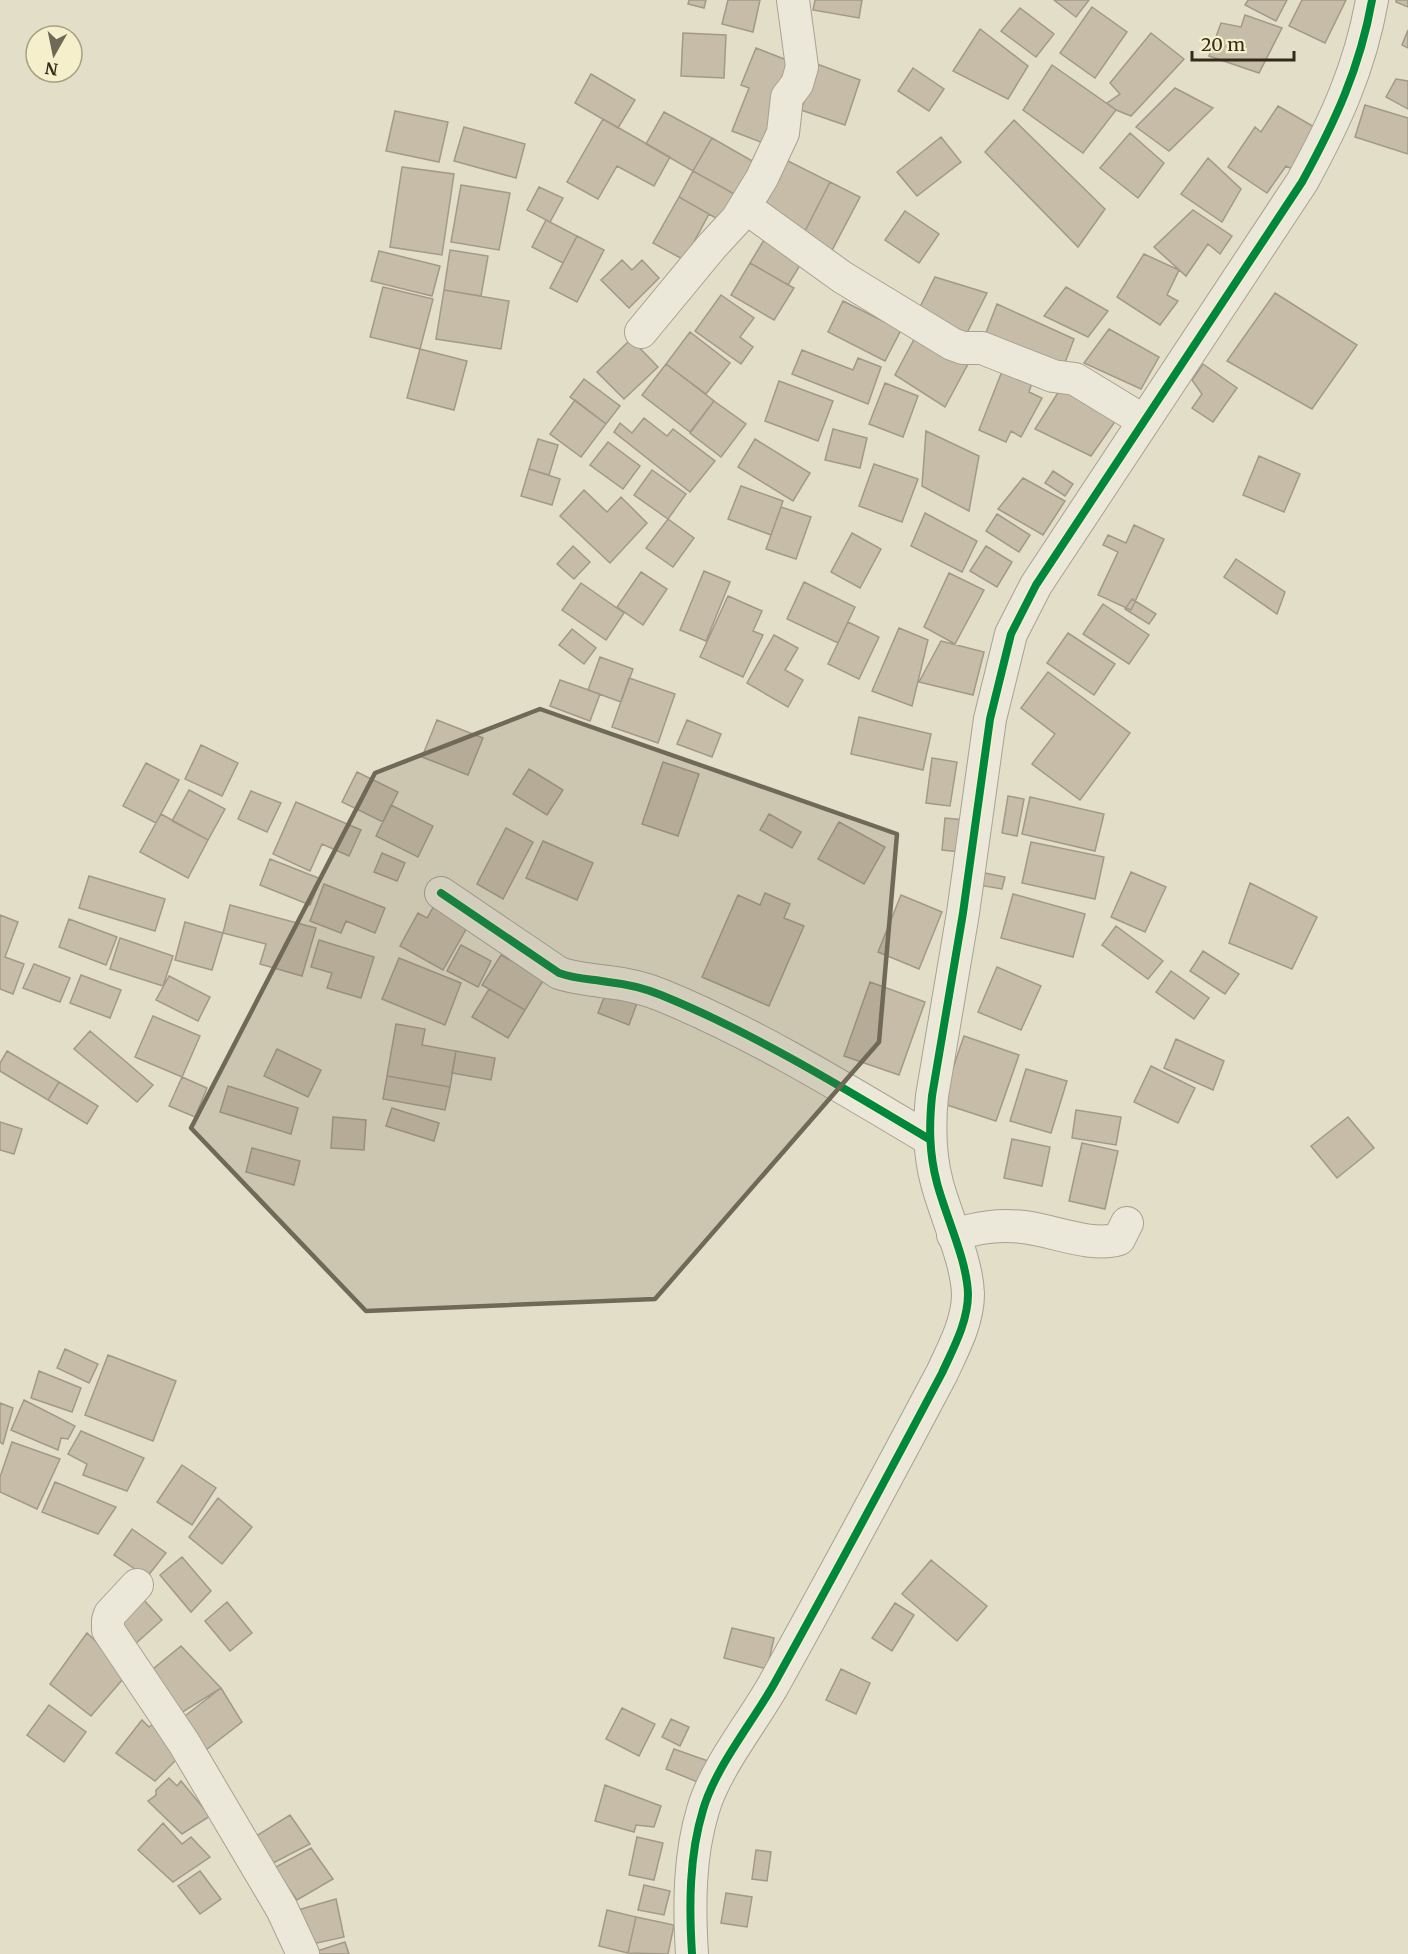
<svg xmlns="http://www.w3.org/2000/svg" width="1408" height="1954" viewBox="0 0 1408 1954" font-family="Merriweather,serif">
<style>
.building{fill:#c6bca8;stroke:#a29987;stroke-width:1.5}
.lines{fill:none;stroke-linecap:round;stroke-linejoin:round}
.street-casing{stroke:#a7a291;stroke-width:34}
.street{stroke:#ebe7d9;stroke-width:32}
.cycleway-casing{stroke:#f6efcb;stroke-width:11}
.cycleway{stroke:#00873e;stroke-width:8}
.marked{fill:#716957;fill-opacity:0.2;stroke:#716957;stroke-width:4.5;stroke-linejoin:round}
</style>
<rect width="100%" height="100%" fill="#e3dec7"/>
<!-- building -->
<path class="building" d="M689 0H706L704 8 688 4Z
M728 0H760L753 32 722 24Z
M815 0H862L859 18 813 10Z
M1054 0H1089L1076 17Z
M1248 0H1287L1276 21 1245 5Z
M1302 0H1346L1325 43 1289 26Z
M1396 0H1408V7L1396 2Z
M1092 7 1127 32 1095 78 1060 53Z
M1020 8 1054 34 1036 57 1001 31Z
M1245 15 1282 28 1259 73 1209 56 1221 23 1241 27Z
M980 29 1028 66 1008 99 953 71Z
M1408 30V48L1402 45Z
M683 33 726 35 724 78 681 76Z
M1151 33 1184 59 1131 116 1116 110 1107 103 1120 94 1110 83Z
M756 48 797 64 766 144 732 131 749 88 741 85Z
M817 64 860 80 845 125 801 110Z
M1052 65 1116 110 1083 153 1023 110Z
M913 68 944 89 929 111 898 91Z
M591 74 635 100 618 128 575 103Z
M1396 79 1408 81V109L1386 97Z
M1175 88 1213 108 1169 151 1136 127Z
M1365 105 1408 118V154L1355 137Z
M1278 106 1316 128 1294 170 1286 166 1267 193 1228 167 1255 127 1261 132Z
M395 111 448 122 439 162 386 151Z
M664 112 712 138 693 171 646 144Z
M603 119 670 157 654 186 617 166 598 199 567 182Z
M1014 120 1105 209 1078 247 985 152Z
M464 127 525 144 516 178 454 161Z
M1130 133 1164 163 1138 198 1100 168Z
M941 137 961 162 917 196 897 172Z
M712 138 754 162 736 195 693 171Z
M1208 158 1241 189 1222 222 1181 194Z
M784 159 830 182 802 237 756 214Z
M402 167 454 174 442 255 390 247Z
M693 171 736 195 721 221 679 197Z
M830 182 860 197 828 258 799 243Z
M461 185 510 193 499 250 451 242Z
M539 187 563 198 550 222 527 210Z
M679 197 709 214 684 260 653 243Z
M1193 210 1232 236 1220 254 1208 244 1186 276 1154 247Z
M905 211 939 234 919 263 885 240Z
M546 220 577 236 563 263 532 247Z
M767 235 805 257 788 285 750 263Z
M577 236 604 250 577 302 550 288Z
M450 250 488 256 481 296 444 290Z
M379 251 440 266 432 296 371 281Z
M1144 254 1179 270 1167 295 1178 301 1160 325 1117 297Z
M622 260 632 270 642 260 659 278 629 308 601 280Z
M750 263 794 288 774 320 731 295Z
M935 277 987 293 962 343 916 315Z
M383 287 433 299 420 349 370 337Z
M1066 287 1108 311 1088 337 1044 316Z
M444 290 509 301 501 349 436 339Z
M1275 293 1357 345 1312 409 1227 361Z
M721 295 754 318 740 337 753 347 741 364 695 331Z
M843 301 901 330 885 361 828 332Z
M997 304 1074 339 1061 373 982 343Z
M1109 329 1159 357 1141 389 1084 363Z
M919 330 968 364 945 407 895 375Z
M690 332 730 363 706 394 666 364Z
M631 339 658 367 624 399 597 372Z
M420 349 467 361 454 410 407 398Z
M802 350 853 370 858 358 881 367 868 404 792 374Z
M1006 361 1034 376 1029 392 1042 398 1021 437 1011 431 1006 442 979 430Z
M666 364 714 401 690 432 642 395Z
M1203 364 1237 388 1213 422 1192 408 1202 394 1192 380Z
M584 379 620 406 606 424 570 397Z
M1066 380 1121 413 1091 456 1035 429Z
M779 381 833 401 818 441 765 421Z
M885 383 918 396 903 437 869 424Z
M575 400 606 424 581 457 550 434Z
M714 401 746 424 721 457 690 433Z
M644 418 667 436 673 429 715 461 690 492 614 432 620 423 632 433Z
M833 429 867 438 860 468 825 460Z
M926 431 979 456 969 511 922 486Z
M538 439 558 445 549 475 529 469Z
M755 439 810 473 793 501 738 467Z
M608 442 640 466 623 489 590 465Z
M1259 456 1300 474 1284 512 1243 495Z
M874 464 918 479 902 522 859 506Z
M529 469 560 479 552 505 521 496Z
M652 470 686 494 668 519 634 495Z
M1053 471 1073 484 1065 496 1045 483Z
M1023 478 1065 501 1043 535 998 509Z
M741 486 783 501 771 535 728 519Z
M584 490 607 512 621 497 647 523 610 563 560 516Z
M781 507 811 517 796 559 766 549Z
M925 513 977 541 962 572 911 546Z
M997 514 1030 535 1019 552 986 531Z
M668 519 694 538 673 567 646 548Z
M1134 525 1164 539 1131 610 1098 595 1118 552 1103 545 1108 535 1126 543Z
M852 533 881 549 860 588 831 572Z
M573 546 590 562 574 579 557 564Z
M986 546 1012 562 997 587 970 571Z
M1236 559 1285 592 1277 614 1224 577Z
M704 571 730 582 706 641 680 630Z
M641 572 667 589 643 625 617 607Z
M949 573 984 590 955 644 924 627Z
M804 582 855 607 838 643 787 619Z
M581 583 624 613 606 640 562 610Z
M728 596 762 611 753 631 763 635 743 677 700 657Z
M1132 599 1156 614 1149 624 1125 609Z
M1103 604 1149 635 1129 664 1083 634Z
M848 622 879 637 859 679 828 664Z
M899 628 928 640 912 706 872 691Z
M572 629 596 648 584 664 559 645Z
M1068 633 1115 664 1094 695 1047 663Z
M774 635 798 648 785 670 803 680 788 707 747 683Z
M941 641 984 652 973 695 919 682Z
M600 657 633 669 621 702 588 690Z
M1048 672 1130 733 1080 800 1032 764 1055 734 1021 708Z
M629 678 675 694 658 743 612 727Z
M560 680 600 694 590 721 550 706Z
M859 717 931 734 923 770 851 754Z
M437 720 483 738 468 775 422 757Z
M687 720 721 734 712 757 677 744Z
M201 745 238 763 222 796 185 779Z
M932 758 957 762 950 806 926 803Z
M663 762 699 774 678 836 642 824Z
M146 763 179 780 156 823 123 806Z
M529 769 563 790 547 815 513 794Z
M357 772 398 792 383 822 342 802Z
M189 790 225 809 208 840 172 821Z
M251 791 281 803 267 832 238 819Z
M1008 796 1024 799 1017 836 1002 833Z
M1030 797 1104 814 1095 851 1022 834Z
M296 802 361 830 349 856 322 844 310 871 273 854Z
M391 805 433 826 418 857 376 836Z
M161 814 208 840 188 878 140 852Z
M769 814 801 832 792 848 760 830Z
M945 818 964 820 961 852 942 850Z
M839 822 885 847 864 884 818 859Z
M506 828 533 842 503 899 477 884Z
M543 841 593 863 577 900 526 878Z
M1031 842 1104 857 1095 899 1022 883Z
M382 853 405 863 397 881 374 872Z
M270 859 321 879 310 905 260 885Z
M980 872 1005 877 1002 889 978 885Z
M1131 872 1166 887 1145 932 1111 917Z
M89 876 165 899 155 931 79 908Z
M1250 883 1317 917 1292 969 1229 943Z
M324 884 385 908 375 933 346 921 341 933 310 921Z
M765 893 790 904 784 918 804 926 769 1006 702 977 738 895 760 905Z
M1013 894 1085 914 1073 957 1001 938Z
M901 895 942 912 919 969 878 952Z
M439 897 473 917 443 970 400 946 418 913 427 918Z
M230 905 316 928 302 976 260 964 266 944 223 933Z
M0 915 18 922 5 957 24 964 13 994 0 989Z
M69 919 117 937 106 965 59 947Z
M185 922 223 933 212 970 175 960Z
M1116 926 1163 961 1148 979 1102 945Z
M120 938 173 956 163 986 110 969Z
M319 940 374 957 361 998 327 988 332 973 311 967Z
M461 945 491 961 478 987 447 971Z
M1203 951 1239 974 1225 994 1190 971Z
M501 955 544 979 525 1010 482 985Z
M399 958 461 983 445 1025 382 999Z
M34 964 70 978 60 1002 23 988Z
M997 967 1041 986 1021 1030 978 1012Z
M1171 971 1209 998 1194 1019 1156 992Z
M81 975 121 990 110 1018 70 1003Z
M169 976 210 997 198 1021 156 1000Z
M870 982 925 1002 899 1075 844 1056Z
M489 989 525 1010 508 1038 472 1017Z
M606 992 637 1003 629 1025 598 1013Z
M153 1016 200 1036 182 1077 135 1057Z
M396 1024 425 1029 422 1045 456 1051 450 1087 387 1076Z
M90 1031 153 1085 137 1102 74 1049Z
M964 1036 1019 1055 996 1121 941 1103Z
M1176 1039 1224 1061 1213 1090 1164 1068Z
M277 1049 321 1070 308 1097 264 1076Z
M7 1051 59 1082 48 1100 0 1071V1063Z
M456 1051 495 1058 491 1080 452 1073Z
M1151 1066 1195 1088 1178 1123 1134 1102Z
M1026 1069 1067 1081 1051 1133 1010 1121Z
M387 1076 450 1087 445 1110 383 1099Z
M182 1077 207 1088 195 1117 169 1106Z
M59 1082 98 1106 87 1124 48 1100Z
M228 1086 298 1108 291 1134 220 1112Z
M392 1108 439 1123 434 1141 386 1126Z
M1076 1110 1121 1117 1116 1145 1072 1138Z
M333 1117 366 1120 364 1150 331 1148Z
M1348 1117 1374 1148 1337 1178 1311 1146Z
M0 1122 22 1129 14 1154 0 1150Z
M1012 1139 1050 1147 1042 1186 1004 1178Z
M1082 1143 1118 1151 1105 1209 1069 1201Z
M252 1148 300 1161 294 1185 246 1172Z
M65 1349 98 1364 89 1383 57 1368Z
M108 1355 176 1381 153 1441 85 1415Z
M39 1371 81 1388 72 1412 31 1398Z
M24 1400 75 1426 68 1439 61 1438 58 1450 11 1430Z
M0 1403 13 1408 3 1444 0 1442Z
M81 1431 144 1458 127 1491 83 1475 87 1464 68 1454Z
M12 1442 60 1459 37 1509 0 1492V1477Z
M182 1465 216 1488 192 1525 157 1502Z
M55 1482 116 1507 98 1534 42 1512Z
M218 1498 252 1527 222 1564 189 1537Z
M132 1529 166 1553 147 1577 114 1555Z
M182 1557 211 1591 191 1612 160 1575Z
M931 1560 987 1606 957 1641 902 1594Z
M142 1598 162 1620 134 1645 114 1622Z
M227 1602 252 1633 230 1651 205 1621Z
M895 1603 914 1615 892 1651 872 1638Z
M732 1628 774 1638 767 1669 724 1658Z
M87 1633 129 1672 91 1716 50 1684Z
M181 1646 221 1688 181 1713 153 1669Z
M841 1669 870 1683 856 1714 826 1700Z
M221 1688 242 1722 206 1750 181 1719Z
M49 1705 86 1732 64 1762 27 1735Z
M622 1708 655 1724 639 1756 606 1739Z
M671 1719 689 1727 680 1746 662 1737Z
M142 1720 149 1727 157 1721 181 1755 155 1781 116 1753Z
M674 1749 708 1761 700 1783 666 1769Z
M169 1778 177 1786 181 1781 210 1816 182 1834 148 1801 156 1795V1790Z
M605 1785 661 1806 654 1827 636 1825 634 1832 595 1821Z
M290 1815 310 1844 273 1863 253 1838Z
M163 1823 182 1844 191 1837 210 1857 173 1882 138 1850Z
M637 1837 663 1843 654 1880 629 1875Z
M311 1848 333 1879 297 1900 274 1868Z
M756 1850 771 1852 767 1881 752 1879Z
M200 1871 221 1899 200 1914 178 1886Z
M644 1885 670 1891 664 1915 638 1910Z
M726 1893 752 1897 747 1927 721 1923Z
M336 1899 344 1937 308 1945 291 1912Z
M607 1910 636 1917 628 1953 599 1946Z
M636 1917 674 1925 668 1954 628 1953Z
M345 1942 349 1954H308Z"/>
<g class="lines">
<defs>
<path id="street" d="M745 207 842 277 952 344 963 348H982L1053 376 1075 379 1144 421
M641 332 712 246 737 219 762 178 783 133 787 97 797 84 802 67 793 0
M441 893 559 973C576 979 590 979 608 982 626 984 644 988 661 995 754 1033 842 1087 929 1139
M953 1235C977 1228 998 1224 1023 1227 1052 1230 1091 1248 1119 1239L1127 1223
M137 1585 110 1614 108 1620V1630L184 1743 282 1909 303 1954
M692 1954C689 1906 689 1856 703 1810 715 1768 752 1723 774 1684 831 1581 887 1477 942 1373 953 1349 968 1322 968 1294 967 1260 946 1217 937 1183 929 1153 929 1126 932 1096L963 913 990 719 1011 634 1036 585 1302 182C1335 122 1360 68 1372 0"/>
</defs>
<!-- street casing -->
<use href="#street" class="street-casing"/>
<!-- street -->
<use href="#street" class="street"/>
<defs>
<path id="cycleway" d="M441 893 559 973C576 979 590 979 608 982 626 984 644 988 661 995 754 1033 842 1087 929 1139
M692 1954C689 1906 689 1856 703 1810 715 1768 752 1723 774 1684 831 1581 887 1477 942 1373 953 1349 968 1322 968 1294 967 1260 946 1217 937 1183 929 1153 929 1126 932 1096L963 913 990 719 1011 634 1036 585 1302 182C1335 122 1360 68 1372 0"/>
</defs>
<!-- cycleway casing -->
<use href="#cycleway" class="cycleway-casing"/>
<!-- cycleway -->
<use href="#cycleway" class="cycleway"/>
</g>
<!-- marked area -->
<path class="marked" d="M540 709 897 834 879 1042 655 1299 366 1311 191 1128 375 773Z"/>
<!-- north arrow -->
<g transform="translate(54 54) rotate(189)"><circle r="28" fill="#f6efcb" stroke="#a8a084" stroke-width="1.5"/>
<path d="M0-4.5L10 22L0 15L-10 22Z" fill="#716957"/>
<text y="-9" font-size="16" font-weight="bold" text-anchor="middle" fill="#342a1a">N</text>
</g>
<!-- scale -->
<path d="M1192 51v9h102v-9" fill="none" stroke="#342a1a" stroke-width="3"/>
<text x="1201" y="51" font-size="18" fill="#342a1a" stroke="#f6efcb" stroke-width="4.5" paint-order="stroke">20 m</text>
</svg>
